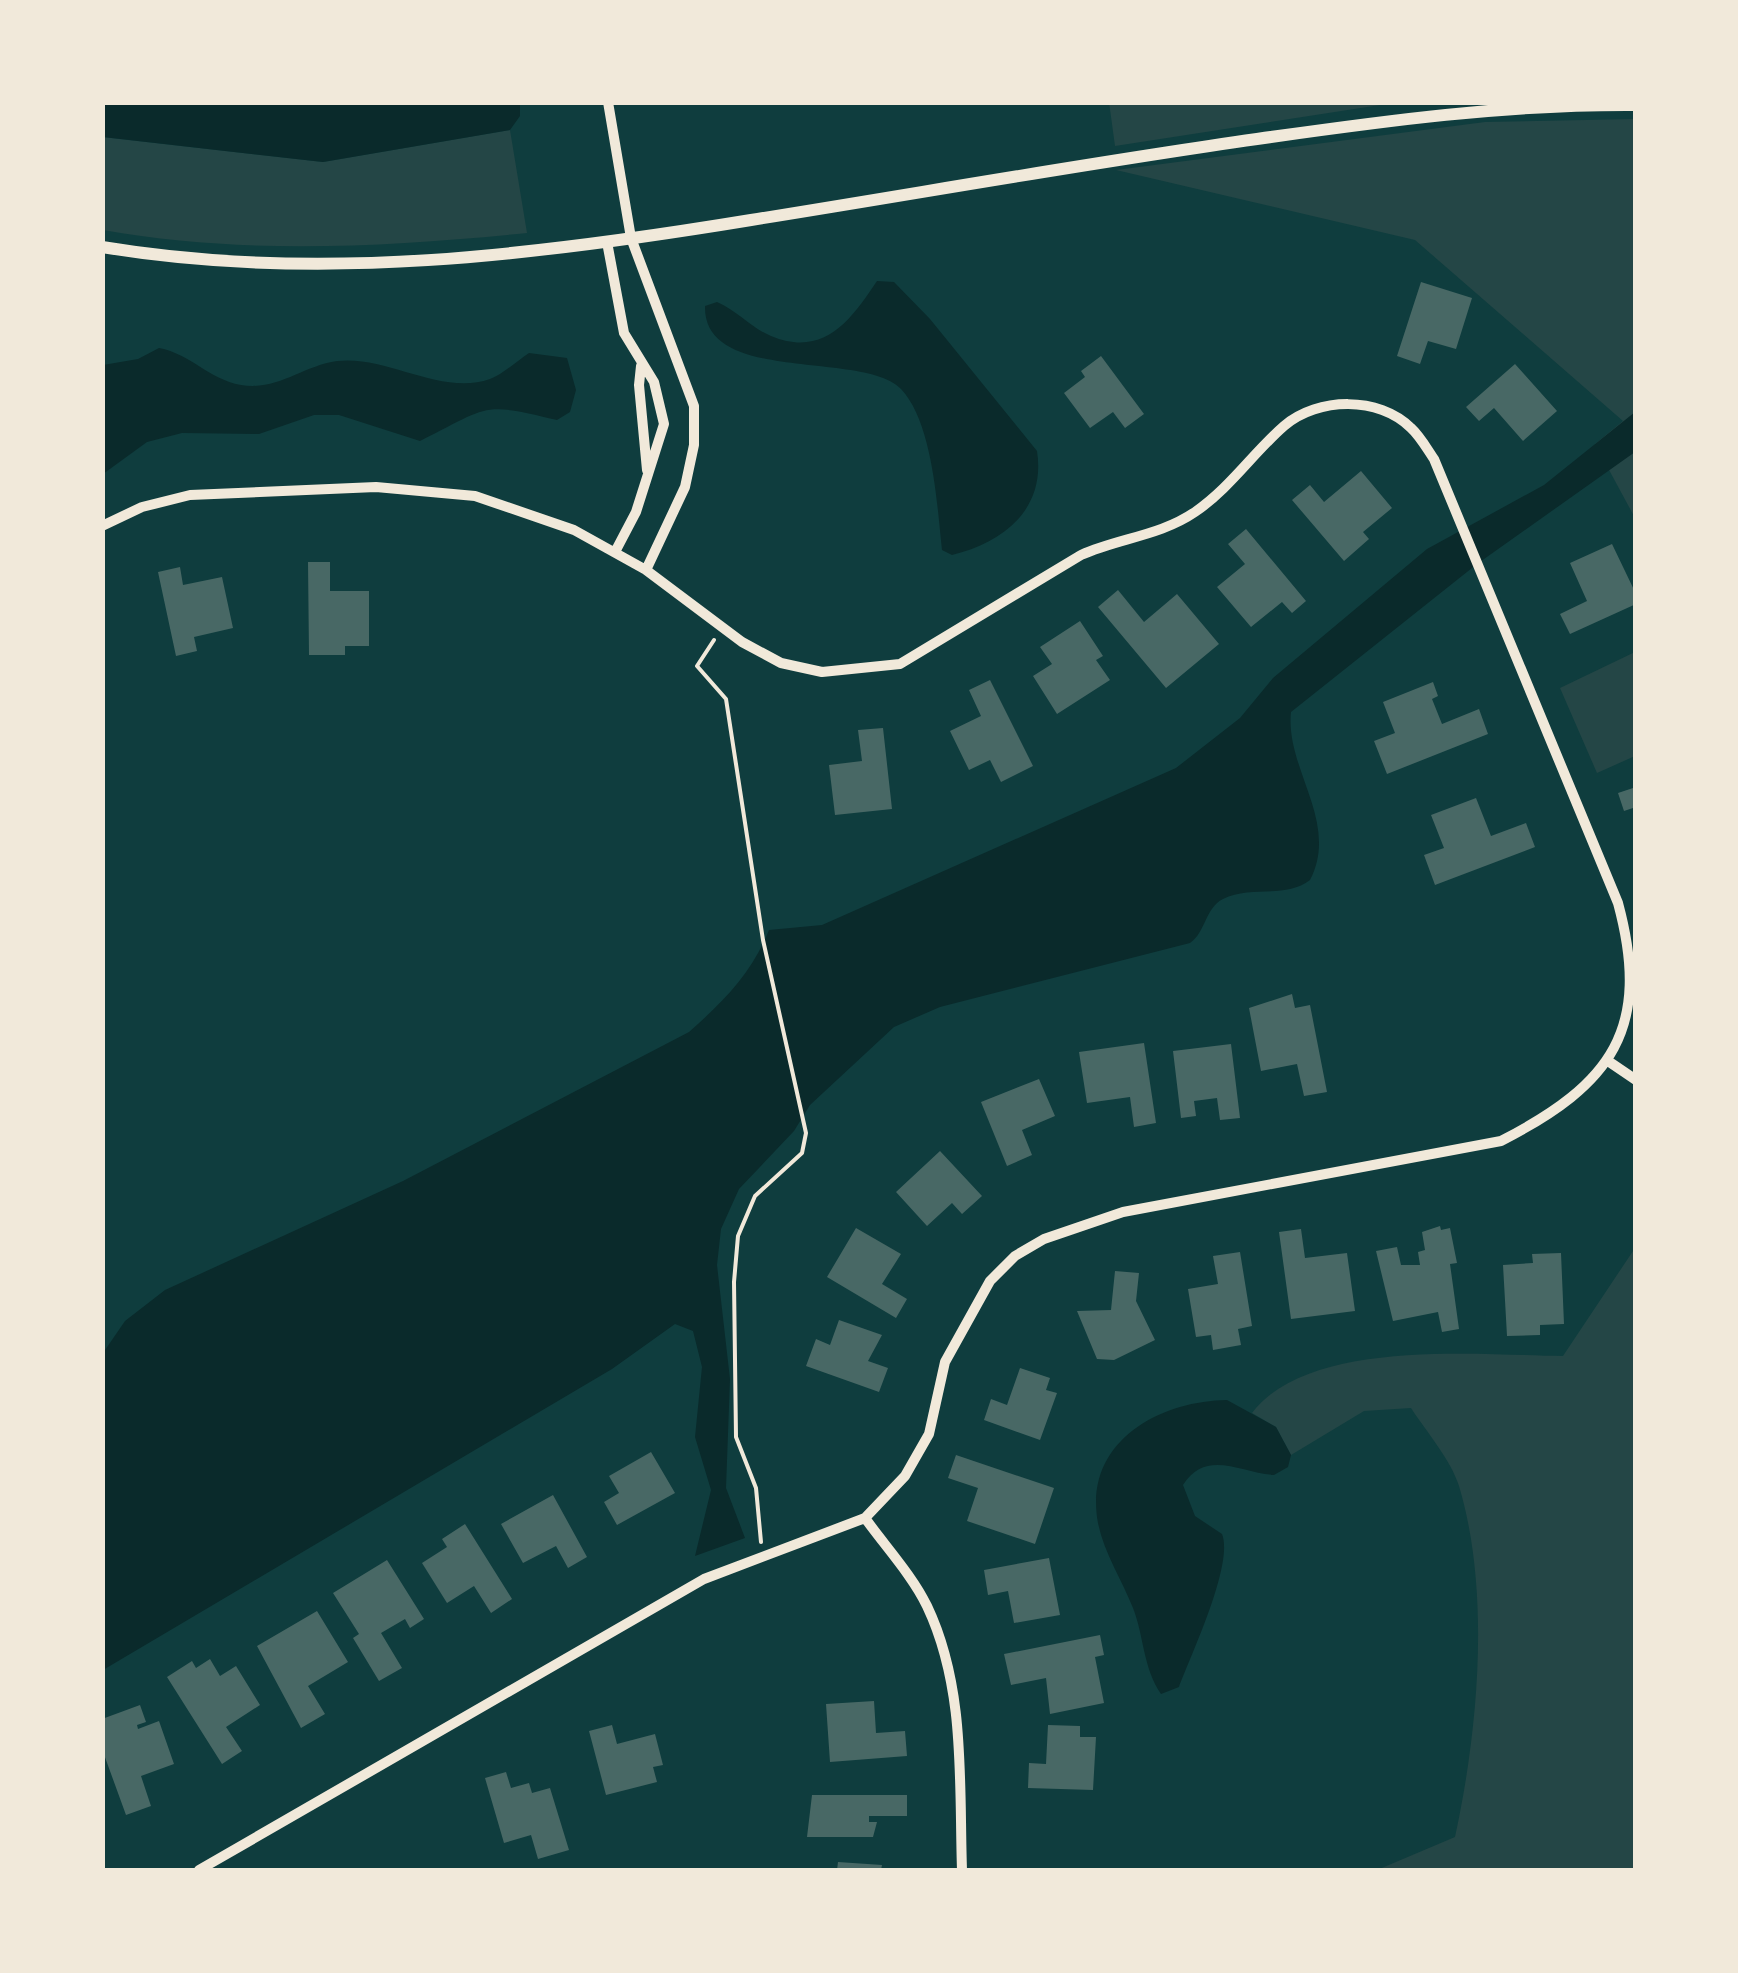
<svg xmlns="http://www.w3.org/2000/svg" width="1738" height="1973" viewBox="0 0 1738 1973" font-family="'Space Grotesk',sans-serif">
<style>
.green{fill:#244646}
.water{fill:#0a2a2b}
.building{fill:#486865}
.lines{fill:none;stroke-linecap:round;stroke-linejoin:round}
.path{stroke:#f1e9da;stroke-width:4}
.minor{stroke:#f1e9da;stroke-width:10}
.tertiary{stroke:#f1e9da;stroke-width:12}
</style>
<rect width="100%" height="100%" fill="#0f3d3e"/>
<!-- green -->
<path class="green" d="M1109 102H1393V103L1115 146Z
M1635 119V518L1595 444 1623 421 1415 240 1116 170 1485 122Z
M510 130 527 233C384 247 244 255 103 230L102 137 323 162Z
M1635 652V756L1597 773 1560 688Z
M1635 1248V1870H1377L1455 1837C1478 1731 1491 1593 1459 1486 1451 1460 1426 1431 1411 1408L1364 1411 1291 1455 1276 1427 1252 1413C1309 1338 1477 1355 1563 1356Z"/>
<!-- water -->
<path class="water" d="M520 103V116L510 130 323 162 103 137V103Z
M877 281 894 282 930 319 1037 451C1046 509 1004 542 952 555L942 550C937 505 933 423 901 389 863 350 703 385 705 306L717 302C738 311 751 328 771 336 824 358 851 320 877 281Z
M159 348C191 354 208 379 241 385 278 391 302 366 337 361 387 355 441 396 490 379 503 374 517 361 529 353L567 358 576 390 570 412 557 420C480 401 489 407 420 441L339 415H314L259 434 182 433 147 442 103 474V365L138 359Z
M1635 412V452L1477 564 1291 712C1285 769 1340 822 1310 880 1286 899 1250 885 1223 899 1205 908 1206 932 1190 943L940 1007 894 1027 810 1105 794 1131 739 1189 721 1229 717 1265 730 1379 726 1488 745 1538 695 1556 711 1490 695 1437 702 1367 693 1331 675 1324 612 1369 103 1670V1353L125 1321 165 1290 403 1181 689 1032C724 1001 752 973 769 930L822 925 1176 768 1240 718 1273 678 1427 549 1544 485Z
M1227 1400 1276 1427 1291 1455 1288 1467 1274 1475C1241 1473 1206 1448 1183 1485L1195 1516 1222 1534C1234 1564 1191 1655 1179 1687L1161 1694C1143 1668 1144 1636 1133 1608 1122 1580 1104 1553 1098 1523 1083 1443 1158 1401 1227 1400Z"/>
<!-- building -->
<path class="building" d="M1421 282 1472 298 1456 349 1428 341 1420 364 1397 356Z
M1101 356 1144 414 1125 428 1113 412 1090 428 1064 393 1085 377 1081 371Z
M1515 364 1557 411 1523 441 1494 408 1479 421 1466 407Z
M1361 471 1392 508 1363 532 1369 539 1344 561 1292 500 1310 485 1324 502Z
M1246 529 1306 601 1292 613 1282 602 1251 627 1217 587 1245 564 1228 544Z
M1612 544 1636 594V604L1570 634 1560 614 1587 601 1570 563Z
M308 562H330V591H369V646H345V655H309Z
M180 567 183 585 222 577 233 628 194 637 197 651 176 656 158 572Z
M1118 590 1144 622 1177 594 1219 644 1166 688 1098 607Z
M1080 621 1103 656 1096 660 1110 680 1057 714 1033 676 1052 664 1040 647Z
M990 680 1033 766 1001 782 990 760 969 770 950 731 981 716 969 690Z
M1433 682 1438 696 1432 699 1442 724 1479 709 1488 734 1387 774 1374 741 1395 733 1383 702Z
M883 728 892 809 835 815 829 765 862 761 858 730Z
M1636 787V807L1624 811 1618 793Z
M1476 798 1491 836 1526 823 1535 847 1435 885 1424 855 1444 848 1431 815Z
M1292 994 1295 1008 1310 1005 1327 1092 1304 1096 1297 1064 1261 1071 1249 1008Z
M1144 1043 1156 1123 1134 1127 1130 1097 1087 1103 1079 1052Z
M1231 1044 1240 1118 1220 1120 1217 1098 1194 1101 1196 1116 1181 1118 1173 1051Z
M1039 1079 1055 1116 1022 1130 1032 1155 1007 1166 981 1102Z
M940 1151 982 1196 962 1214 952 1203 927 1226 896 1192Z
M1440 1226 1441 1230 1450 1228 1457 1263 1450 1264 1459 1329 1442 1332 1438 1312 1393 1321 1376 1251 1397 1247 1401 1265H1420L1418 1252 1425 1250 1422 1232Z
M856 1228 901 1254 882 1284 907 1299 896 1318 827 1277Z
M1301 1229 1305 1258 1347 1253 1355 1311 1291 1319 1279 1232Z
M1240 1252 1252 1326 1238 1329 1241 1345 1213 1350 1211 1335 1196 1337 1188 1289 1218 1284 1213 1256Z
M1561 1253 1564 1324 1540 1325V1335L1507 1336 1503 1265 1533 1263 1532 1254Z
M1115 1271 1139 1273 1136 1301 1155 1340 1114 1360 1097 1359 1077 1311 1111 1310Z
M839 1320 882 1335 868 1361 888 1368 879 1392 806 1366 816 1339 830 1345Z
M1020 1368 1050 1378 1046 1390 1057 1393 1040 1440 984 1420 991 1399 1007 1405Z
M651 1452 675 1493 617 1525 604 1502 619 1493 609 1476Z
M956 1455 1054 1488 1035 1544 967 1521 978 1488 948 1478Z
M553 1495 587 1557 568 1568 556 1546 523 1563 501 1524Z
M465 1524 512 1599 491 1613 474 1586 447 1603 422 1563 447 1547 442 1539Z
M1049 1558 1060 1615 1014 1623 1008 1591 988 1595 984 1570Z
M387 1560 424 1619 410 1628 405 1619 381 1633 402 1668 379 1681 353 1638 359 1634 333 1593Z
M317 1611 348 1662 308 1686 325 1714 301 1728 257 1646Z
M1100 1635 1104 1655 1095 1657 1104 1703 1050 1714 1046 1678 1011 1685 1004 1654Z
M210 1659 220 1676 236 1666 260 1705 226 1727 242 1751 222 1764 167 1677 192 1661 196 1668Z
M874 1701 876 1733 905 1731 907 1756 830 1762 826 1704Z
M140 1705 146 1722 137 1725 138 1729 159 1721 174 1764 141 1776 151 1806 126 1815 102 1749V1719Z
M612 1725 617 1744 655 1734 663 1765 653 1767 657 1782 606 1795 589 1731Z
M1048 1725 1080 1726V1737H1096L1093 1790 1028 1788 1029 1763 1046 1764Z
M506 1772 511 1788 529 1783 532 1793 550 1788 569 1850 538 1859 531 1835 504 1843 485 1778Z
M812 1795H907V1816H869V1822H877L873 1837H807Z
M838 1862 882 1865 881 1870H837Z"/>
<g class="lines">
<!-- path -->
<path class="path" d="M714 640 697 666 726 699 763 940 806 1133 802 1153 755 1196 738 1236 734 1282 736 1437 756 1488 761 1542"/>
<!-- minor -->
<path class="minor" d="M608 102 631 238 694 406V445L685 487 646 570
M607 242 624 333 654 382 664 424 636 512 615 552
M641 366 639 385 647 470
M102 526 142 507 190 495 376 487 475 496 574 530 646 570 742 642 781 663 822 672 900 664 1081 555C1119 538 1160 536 1195 512 1230 488 1253 453 1284 426 1318 397 1379 396 1411 428 1420 436 1427 449 1434 459L1618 903C1652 1029 1612 1084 1501 1141L1123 1212 1044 1239 1015 1256 990 1281 945 1362 929 1434 905 1476 865 1518 704 1579 199 1870
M1608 1061 1636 1080
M865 1518C885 1546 912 1575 927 1606 966 1688 959 1782 962 1870"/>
<!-- tertiary -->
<path class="tertiary" d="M102 247C318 283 538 255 751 220 920 193 1088 163 1257 139 1384 121 1507 104 1636 105"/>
</g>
<!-- border -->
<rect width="1738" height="1973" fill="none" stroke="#f1e9da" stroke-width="210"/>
</svg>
